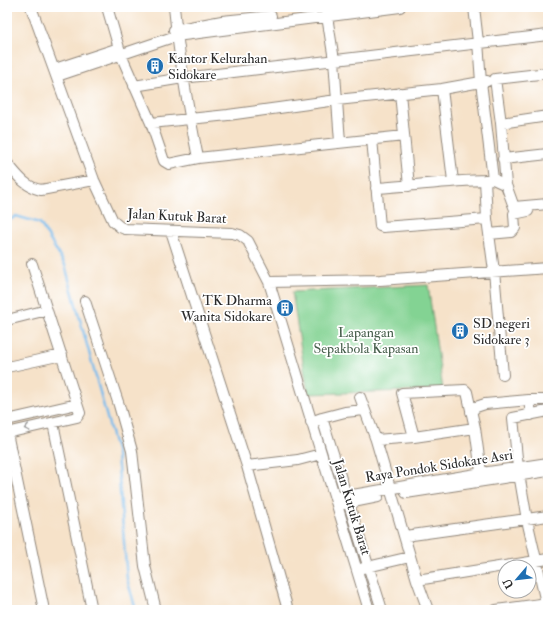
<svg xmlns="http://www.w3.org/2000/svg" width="555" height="617" viewBox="0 0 555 617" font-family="'IM FELL Double Pica',serif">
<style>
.green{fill:#83d393;stroke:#577f5f}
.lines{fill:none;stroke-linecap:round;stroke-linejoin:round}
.stream{stroke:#77bced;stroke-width:2.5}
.minor-casing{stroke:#90867a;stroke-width:12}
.minor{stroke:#fff;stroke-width:10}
.oneway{stroke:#a0a0a0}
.labels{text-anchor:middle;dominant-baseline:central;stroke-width:3.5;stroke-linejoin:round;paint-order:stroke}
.poi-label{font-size:14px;fill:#2b2b2b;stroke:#fff;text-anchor:start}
.street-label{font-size:14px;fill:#2b2b2b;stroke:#fff}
.park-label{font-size:14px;fill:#455d4a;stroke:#fff}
</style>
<rect width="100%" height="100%" fill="#fff"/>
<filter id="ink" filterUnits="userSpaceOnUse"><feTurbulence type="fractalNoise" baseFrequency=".025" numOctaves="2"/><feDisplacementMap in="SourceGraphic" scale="8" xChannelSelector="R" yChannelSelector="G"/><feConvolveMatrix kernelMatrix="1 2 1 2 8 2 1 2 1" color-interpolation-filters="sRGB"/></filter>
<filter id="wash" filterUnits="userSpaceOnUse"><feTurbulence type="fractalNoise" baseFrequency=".012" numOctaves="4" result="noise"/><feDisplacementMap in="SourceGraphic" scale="16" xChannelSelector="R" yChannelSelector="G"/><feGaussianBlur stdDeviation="0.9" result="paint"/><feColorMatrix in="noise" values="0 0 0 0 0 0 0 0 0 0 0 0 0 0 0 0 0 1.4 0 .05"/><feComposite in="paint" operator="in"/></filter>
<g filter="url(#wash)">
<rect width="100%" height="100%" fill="#f6e2c9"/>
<!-- green -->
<path class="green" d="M428 285 443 390 308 394 292 292Z"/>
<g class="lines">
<!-- stream -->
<path class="stream" d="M7 222 16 216 40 223 65 265 117 454 127 579 136 610"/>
</g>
</g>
<g filter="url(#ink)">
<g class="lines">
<defs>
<path id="minor" d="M31 7 94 180 113 221 120 227 125 229 232 233 240 235 248 241 269 282 369 610
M107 7 121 55 151 123 164 161 169 164 198 158 404 136
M174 7C179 58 188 108 198 158
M326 10 334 60 340 142
M174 30 222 21 271 16
M55 69 119 48
M57 76 176 36 400 7
M487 81 481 82 493 179
M134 86 183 78 548 35
M442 89 453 181
M400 93 409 186
M151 123 228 115 337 100 442 89 481 82 478 42 474 7
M501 123 548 116
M372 139 380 226 383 227 487 219
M503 159 548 154
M7 163C17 175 25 187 41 190L94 180
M506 185 501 123 495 79 548 73
M376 188C413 186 448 181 485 180
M171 231 247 466 288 610
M489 234 511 232 515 228 514 214 528 211
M269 282 380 280 548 268
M85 301 119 405 132 451 145 566 156 610
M7 320 47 310
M7 367 62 355
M503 375 494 271 487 219 485 180 493 179 506 185 514 207 548 204
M360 397 376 440 417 580 428 610
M529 400H548
M471 412 476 407 485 404 529 400 531 415
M322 418 345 412 364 410
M7 420 77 404
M311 422 322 418 382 610
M53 423 92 610
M7 433 77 417 80 413 32 264
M7 433 44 610
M414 437 402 393 465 390 467 392 475 428 482 479
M376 440 414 437 475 428
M247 466 298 460 321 454
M406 493 548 471
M335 498 482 473 548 463
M343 504 378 497
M405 536 548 516
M363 568 410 557
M417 580 548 559
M546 603 527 520 518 468 513 418 548 411
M496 610 548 603"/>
</defs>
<!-- minor casing -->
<use href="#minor" class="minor-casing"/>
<!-- minor -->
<use href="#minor" class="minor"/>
</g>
<!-- one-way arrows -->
<defs><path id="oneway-chevron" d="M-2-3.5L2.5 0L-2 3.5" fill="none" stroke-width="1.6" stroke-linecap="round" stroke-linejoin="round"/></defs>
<use class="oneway" href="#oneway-chevron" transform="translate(27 428) rotate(168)"/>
</g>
<!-- icons -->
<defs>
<symbol id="building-disc" viewBox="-11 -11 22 22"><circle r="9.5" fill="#1f6fb2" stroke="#fff"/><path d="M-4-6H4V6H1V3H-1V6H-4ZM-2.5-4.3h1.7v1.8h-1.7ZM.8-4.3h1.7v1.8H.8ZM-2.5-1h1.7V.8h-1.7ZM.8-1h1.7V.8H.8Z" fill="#fff"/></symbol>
</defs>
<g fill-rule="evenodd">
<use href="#building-disc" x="145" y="56" width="20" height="20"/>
<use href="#building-disc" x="275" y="298" width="20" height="20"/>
<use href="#building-disc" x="450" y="321" width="20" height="20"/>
</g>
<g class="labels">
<!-- poi labels -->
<g class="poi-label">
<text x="168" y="58">Kantor Kelurahan<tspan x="168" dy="16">Sidokare</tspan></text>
<text x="272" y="300" text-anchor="end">TK Dharma<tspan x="272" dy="16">Wanita Sidokare</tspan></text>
<text x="473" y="323">SD negeri<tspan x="473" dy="16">Sidokare 3</tspan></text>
</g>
<!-- street labels -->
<g class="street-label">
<text transform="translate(177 216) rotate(3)">Jalan Kutuk Barat</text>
<text transform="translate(439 466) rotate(-9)">Raya Pondok Sidokare Asri</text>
<text transform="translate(352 507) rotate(73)">Jalan Kutuk Barat</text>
</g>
<!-- park labels -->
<g class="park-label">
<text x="366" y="332">Lapangan<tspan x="366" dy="16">Sepakbola Kapasan</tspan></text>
</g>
</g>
<!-- margin -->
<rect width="555" height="617" fill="none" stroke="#fff" stroke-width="24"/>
<!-- north arrow -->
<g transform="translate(517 579) rotate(242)"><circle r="19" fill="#ffffff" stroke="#aaaaaa"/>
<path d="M0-3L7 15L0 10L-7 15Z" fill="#1f6fb2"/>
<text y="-6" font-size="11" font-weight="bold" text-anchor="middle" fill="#2b2b2b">U</text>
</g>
</svg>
